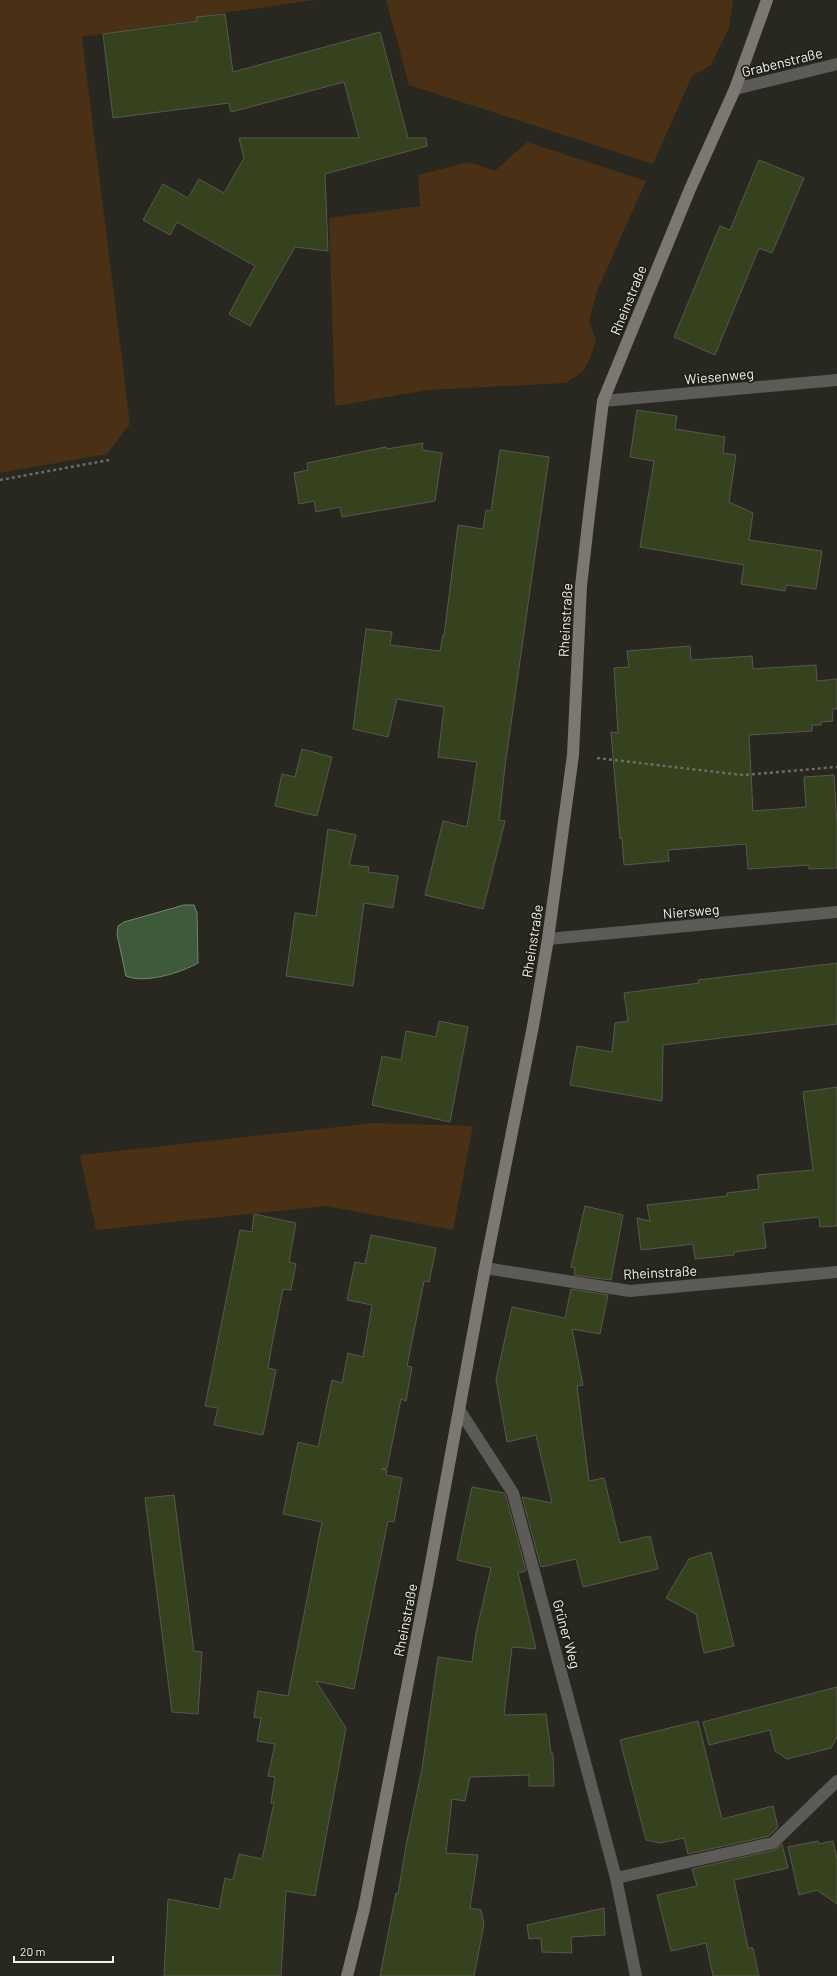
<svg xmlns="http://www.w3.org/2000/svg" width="837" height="1976" viewBox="0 0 837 1976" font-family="Barlow,sans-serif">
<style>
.green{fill:#4a3015}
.water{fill:#3f593b;stroke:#748670}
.building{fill:#36411d;stroke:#565951}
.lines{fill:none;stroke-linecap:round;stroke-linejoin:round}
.path{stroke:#6c6c65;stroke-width:2.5;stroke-dasharray:3 3;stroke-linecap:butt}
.street{stroke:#5d5b58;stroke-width:12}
.secondary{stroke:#7b7873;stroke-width:12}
.labels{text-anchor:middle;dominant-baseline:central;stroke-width:3.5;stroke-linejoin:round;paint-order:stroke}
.street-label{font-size:14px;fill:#f1f0eb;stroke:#1f1e17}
</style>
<rect width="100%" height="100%" fill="#282820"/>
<!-- green -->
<path class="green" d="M0 0H314L196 17V20L82 37 130 424 107 454 0 473Z
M386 0H733L729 28 711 65 692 76 653 164 409 85Z
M527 142 646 181 597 291 589 321 596 340 589 361 582 372 566 383 428 390 335 406 329 218 420 206 418 175 469 162 495 171Z
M374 1123 473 1126 453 1230 326 1206 96 1230 80 1155Z"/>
<!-- water -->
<path class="water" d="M184 905H194L197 913 198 963C180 973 145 984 126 976L117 934 118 926 124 922Z"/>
<!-- building -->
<path class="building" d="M225 14 233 72 380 32 408 138H426L427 146 325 174 328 251 295 247 250 326 229 314 255 266 177 222 170 235 143 220 163 184 188 198 199 179 224 193 244 158 239 138H359L344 82 231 112 229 103 113 118 103 34 197 21 196 17Z
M759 160 804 178 772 253 759 248 715 355 674 337 720 226 730 230Z
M637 410 677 416 675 429 725 437 723 453 736 455 729 502 753 513 749 540 822 551 816 589 786 585 785 591 741 584 744 565 640 547 654 461 630 457Z
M423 443 422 450 442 453 435 501 342 517 340 507 316 512 314 501 299 504 294 473 308 470 307 463 386 447 387 449Z
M500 450 549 457 505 766 499 820 505 821 483 909 425 895 443 821 467 827 477 762 438 757 444 707 397 699 388 737 353 729 366 629 392 632 390 645 440 651 443 635 444 636 458 525 483 529 486 510 491 511Z
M690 646 691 660 752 656 753 669 816 665 817 681 837 679V709H832L833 721 821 722V725H812V731L749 735 753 811 806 807 804 777 834 775 837 824V868L809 869V865L748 869 746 844 668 850 669 861 624 865 622 838 620 839 611 732 618 733 614 668 629 667 627 651Z
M302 749 332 757 317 816 275 806 282 774 295 777Z
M328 829 356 835 349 865 369 867 368 872 398 876 393 908 364 903 353 986 286 976 295 913 316 916Z
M837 963V1024L663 1045 662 1101 570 1085 577 1046 612 1052 615 1023 628 1021 624 993 699 983 698 980Z
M439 1021 468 1027 450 1122 372 1105 382 1056 401 1060 406 1031 436 1037Z
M837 1087V1226L820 1227 819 1217 763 1223 766 1248 734 1252V1255L695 1259 693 1244 641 1250 637 1218 650 1221 647 1205 727 1196V1193L759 1189 757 1175 813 1170 803 1092Z
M585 1206 623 1215 611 1280 574 1275 575 1268 571 1267Z
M254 1214 296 1223 289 1262 296 1264 291 1290 283 1289 272 1344 268 1368 276 1370 263 1435 214 1425 218 1408 205 1406 240 1230 252 1232Z
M371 1235 436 1248 429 1282 424 1281 407 1366 412 1367 406 1401 401 1399 387 1468 381 1469 387 1470 386 1475 402 1478 394 1522 388 1521 354 1689 316 1681 346 1728 315 1896 286 1891 281 1976H164L168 1899 219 1909 225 1878 233 1880 239 1854 262 1859 274 1803H271L275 1777 268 1776 275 1744 257 1741 261 1718 254 1717 258 1691 288 1696 322 1522 283 1514 298 1442 318 1447 332 1380 342 1383 348 1353 363 1357 372 1305 347 1300 355 1262 365 1264Z
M571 1289 608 1295 600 1334 572 1329 583 1385 577 1386 589 1481 604 1478 620 1543 650 1536 658 1569 583 1587 576 1559 541 1567 522 1497 552 1503 536 1435 507 1442 496 1379 512 1307 565 1318Z
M472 1487 504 1493 506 1496 526 1571 518 1573 536 1649 512 1647 504 1715 546 1714 551 1753H553L554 1786H529V1775L470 1777 465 1801 452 1799 446 1853 478 1855 470 1908 481 1910 484 1924 474 1976H380L396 1893 398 1894 406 1846 422 1769 438 1657 472 1662 476 1633 491 1568 457 1560Z
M174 1495 194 1651 202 1652 198 1714 172 1712 145 1498Z
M711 1552 734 1646 704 1653 696 1614 666 1598 689 1559Z
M837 1687V1737L831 1748 787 1759 775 1751 770 1730 709 1745 703 1722Z
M698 1721 722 1819 773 1806 778 1827 769 1836 688 1854 684 1838 660 1843 646 1840 620 1740Z
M818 1841 819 1844 833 1841 837 1859V1904L817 1890 799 1895 788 1847Z
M782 1844 788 1868 734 1880 748 1948H753L759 1976H713L706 1943 671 1951 657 1895 697 1886 692 1869 775 1850Z
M604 1908 605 1935 571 1937 572 1953 542 1952 541 1938 529 1939 527 1925Z"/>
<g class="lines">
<!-- path -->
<path class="path" d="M0 480 109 460
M597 758 742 775 837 767"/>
<!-- street -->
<path class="street" d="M735 89 837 64
M603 401 837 380
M548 939 837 912
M485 1268 630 1291 837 1272
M460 1411 513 1493 616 1878 636 1976
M616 1878 773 1843 837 1781"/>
<!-- secondary -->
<path class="secondary" d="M347 1976 364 1909 429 1574 485 1268 533 1026 548 939 573 755 581 586 589 515 603 401 690 189 735 89 767 0"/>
</g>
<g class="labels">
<!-- street labels -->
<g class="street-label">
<text transform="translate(782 62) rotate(-14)">Grabenstraße</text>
<text transform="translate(628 300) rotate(-68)">Rheinstraße</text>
<text transform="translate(719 376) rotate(-5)">Wiesenweg</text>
<text transform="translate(565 620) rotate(-87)">Rheinstraße</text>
<text transform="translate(691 911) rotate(-5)">Niersweg</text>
<text transform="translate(532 941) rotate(-81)">Rheinstraße</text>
<text transform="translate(660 1272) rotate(-3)">Rheinstraße</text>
<text transform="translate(405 1620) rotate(-79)">Rheinstraße</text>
<text transform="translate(567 1634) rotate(75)">Grüner Weg</text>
</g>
</g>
<!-- scale -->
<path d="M14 1956v6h99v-6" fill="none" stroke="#f1f0eb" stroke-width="2"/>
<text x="20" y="1956" font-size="12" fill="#f1f0eb" stroke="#1f1e17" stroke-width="3" paint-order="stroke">20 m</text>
</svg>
